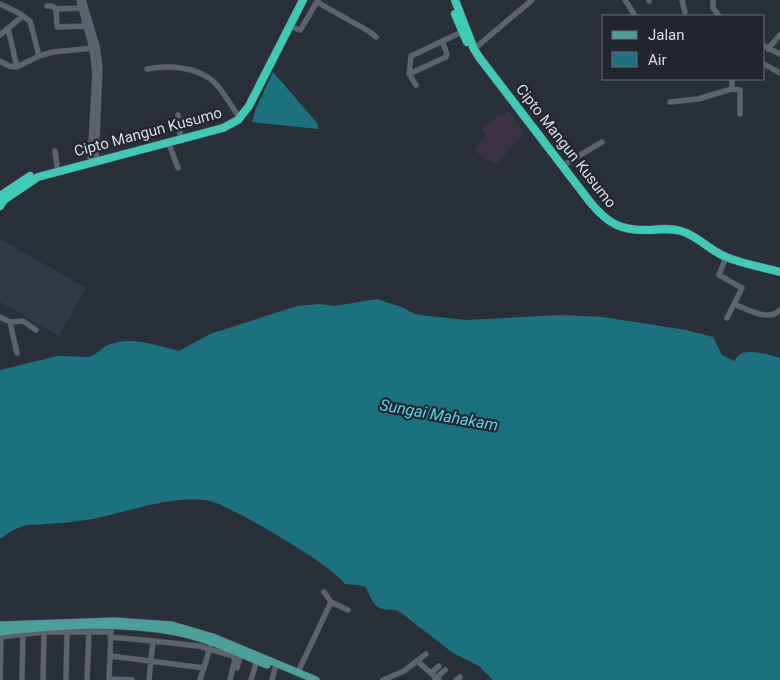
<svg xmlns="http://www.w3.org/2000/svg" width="780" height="680" viewBox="0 0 780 680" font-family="Roboto,sans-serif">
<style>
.commercial{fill:#3c3444}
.built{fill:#303a49}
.water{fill:#1c7181}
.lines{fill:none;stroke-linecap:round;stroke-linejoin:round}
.minor-casing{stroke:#474c54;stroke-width:6}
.major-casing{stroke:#474c54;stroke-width:8}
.highway-casing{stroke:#474c54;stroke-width:9}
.minor{stroke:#5c636e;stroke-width:5}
.major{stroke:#4ba09a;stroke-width:7}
.highway{stroke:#3fc9b7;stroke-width:8}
.labels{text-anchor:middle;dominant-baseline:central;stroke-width:4.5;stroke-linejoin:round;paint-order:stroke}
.street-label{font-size:15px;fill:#dbdfe5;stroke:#212630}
.water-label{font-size:16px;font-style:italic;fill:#5cd2eb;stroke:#212630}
</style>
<rect width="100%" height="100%" fill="#2a303a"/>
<!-- commercial -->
<path class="commercial" d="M508 111 525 133 496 164 485 159 474 150 486 136 481 130 500 114 502 116Z"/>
<!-- built -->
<path class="built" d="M0 239 86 288 59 336 0 302Z"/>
<!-- water -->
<path class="water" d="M273 72 318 124V129L252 122 256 108Z
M377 299 401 307 415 314 428 316 466 320 560 315 603 317 686 330 713 337 722 355 734 361C736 359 737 357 739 355 746 348 772 355 780 358V680H493L479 666 453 653 400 612C394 608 390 611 383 609 372 607 370 594 365 586L345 584C335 567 231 506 210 501 175 493 123 514 87 520 74 522 59 523 46 524 40 525 33 524 27 525 17 527 8 533 0 539V370L58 356 88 357C97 355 101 348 108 345 130 335 158 346 179 351L210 334 297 306 320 304 335 306Z"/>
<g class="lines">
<defs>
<path id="minor" d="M79 0 92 48 95 73 90 162
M83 0 97 46 100 67 96 160
M625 0 634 14
M649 0V1
M682 0 685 12
M713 0V8L719 16
M317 2 370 32 376 37
M0 4 19 13 30 21 39 56
M47 6H52L56 9 82 8
M56 9 57 27 89 26
M290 26 300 30 301 29 318 0
M8 28 17 67
M0 35 23 16
M764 46 780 54
M474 49 532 0
M768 49 780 35
M0 61 9 66 17 67 39 56 53 52 94 48
M764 64 780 73
M147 69C168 65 196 66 214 82 223 91 230 104 237 114
M409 74 446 57 447 54 442 41
M416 85 409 74 411 56 464 31
M732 89V79
M670 102 698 99 732 89 740 90V114
M178 115 180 134
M168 141 178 168
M55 151 57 166
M562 166 602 142
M726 257 719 275 742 288 727 318
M734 304C746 309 769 322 780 310
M0 317 10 322
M17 353 10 322 23 321 36 330
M324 592 331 602 348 610
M0 637 44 632H111L109 680
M110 637 153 641
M426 654 417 661 439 680
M111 656 204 668
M237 668 241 654
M298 672 331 602
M431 673 439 666
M109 679 132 680
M435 679 445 670
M0 680 1 636
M22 680 23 631
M43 680 44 630
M66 680 67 630
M87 680 89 631
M149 680 153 641 199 646 233 656 235 659 230 680
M200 680 211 645
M251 680 257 660
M272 680 275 668
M383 680 404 671 417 661
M456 680 460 677"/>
<path id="major" d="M0 625 115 621 172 625 213 637 316 680
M0 632C57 625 119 621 176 632 208 638 237 653 267 665"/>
<path id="highway" d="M455 0 474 49 479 57 590 202C608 224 621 231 650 230 661 229 671 228 681 231 698 236 708 249 724 256 741 264 762 267 780 272
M455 14 467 42
M0 196 30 176
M0 206 4 200 38 177 223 128 238 120 249 106 303 0"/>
</defs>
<!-- minor casing -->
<use href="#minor" class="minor-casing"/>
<!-- major casing -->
<use href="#major" class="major-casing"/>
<!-- highway casing -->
<use href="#highway" class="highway-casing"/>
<!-- minor -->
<use href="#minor" class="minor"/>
<!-- major -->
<use href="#major" class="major"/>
<!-- highway -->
<use href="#highway" class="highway"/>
</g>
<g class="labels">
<!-- street labels -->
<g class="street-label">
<text transform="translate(148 132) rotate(-15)">Cipto Mangun Kusumo</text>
<text transform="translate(566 146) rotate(52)">Cipto Mangun Kusumo</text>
</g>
<!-- water labels -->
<g class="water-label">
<text transform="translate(439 415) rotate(10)">Sungai Mahakam</text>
</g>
</g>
<!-- legend -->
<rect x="602" y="15" width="162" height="65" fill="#212630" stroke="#6b7078"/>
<rect x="612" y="31" width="25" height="8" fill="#4ba09a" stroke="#6b7078"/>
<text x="648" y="40" font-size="15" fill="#dbdfe5">Jalan</text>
<rect x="612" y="52" width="25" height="15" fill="#1c7181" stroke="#6b7078"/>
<text x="648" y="65" font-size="15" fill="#dbdfe5">Air</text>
</svg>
